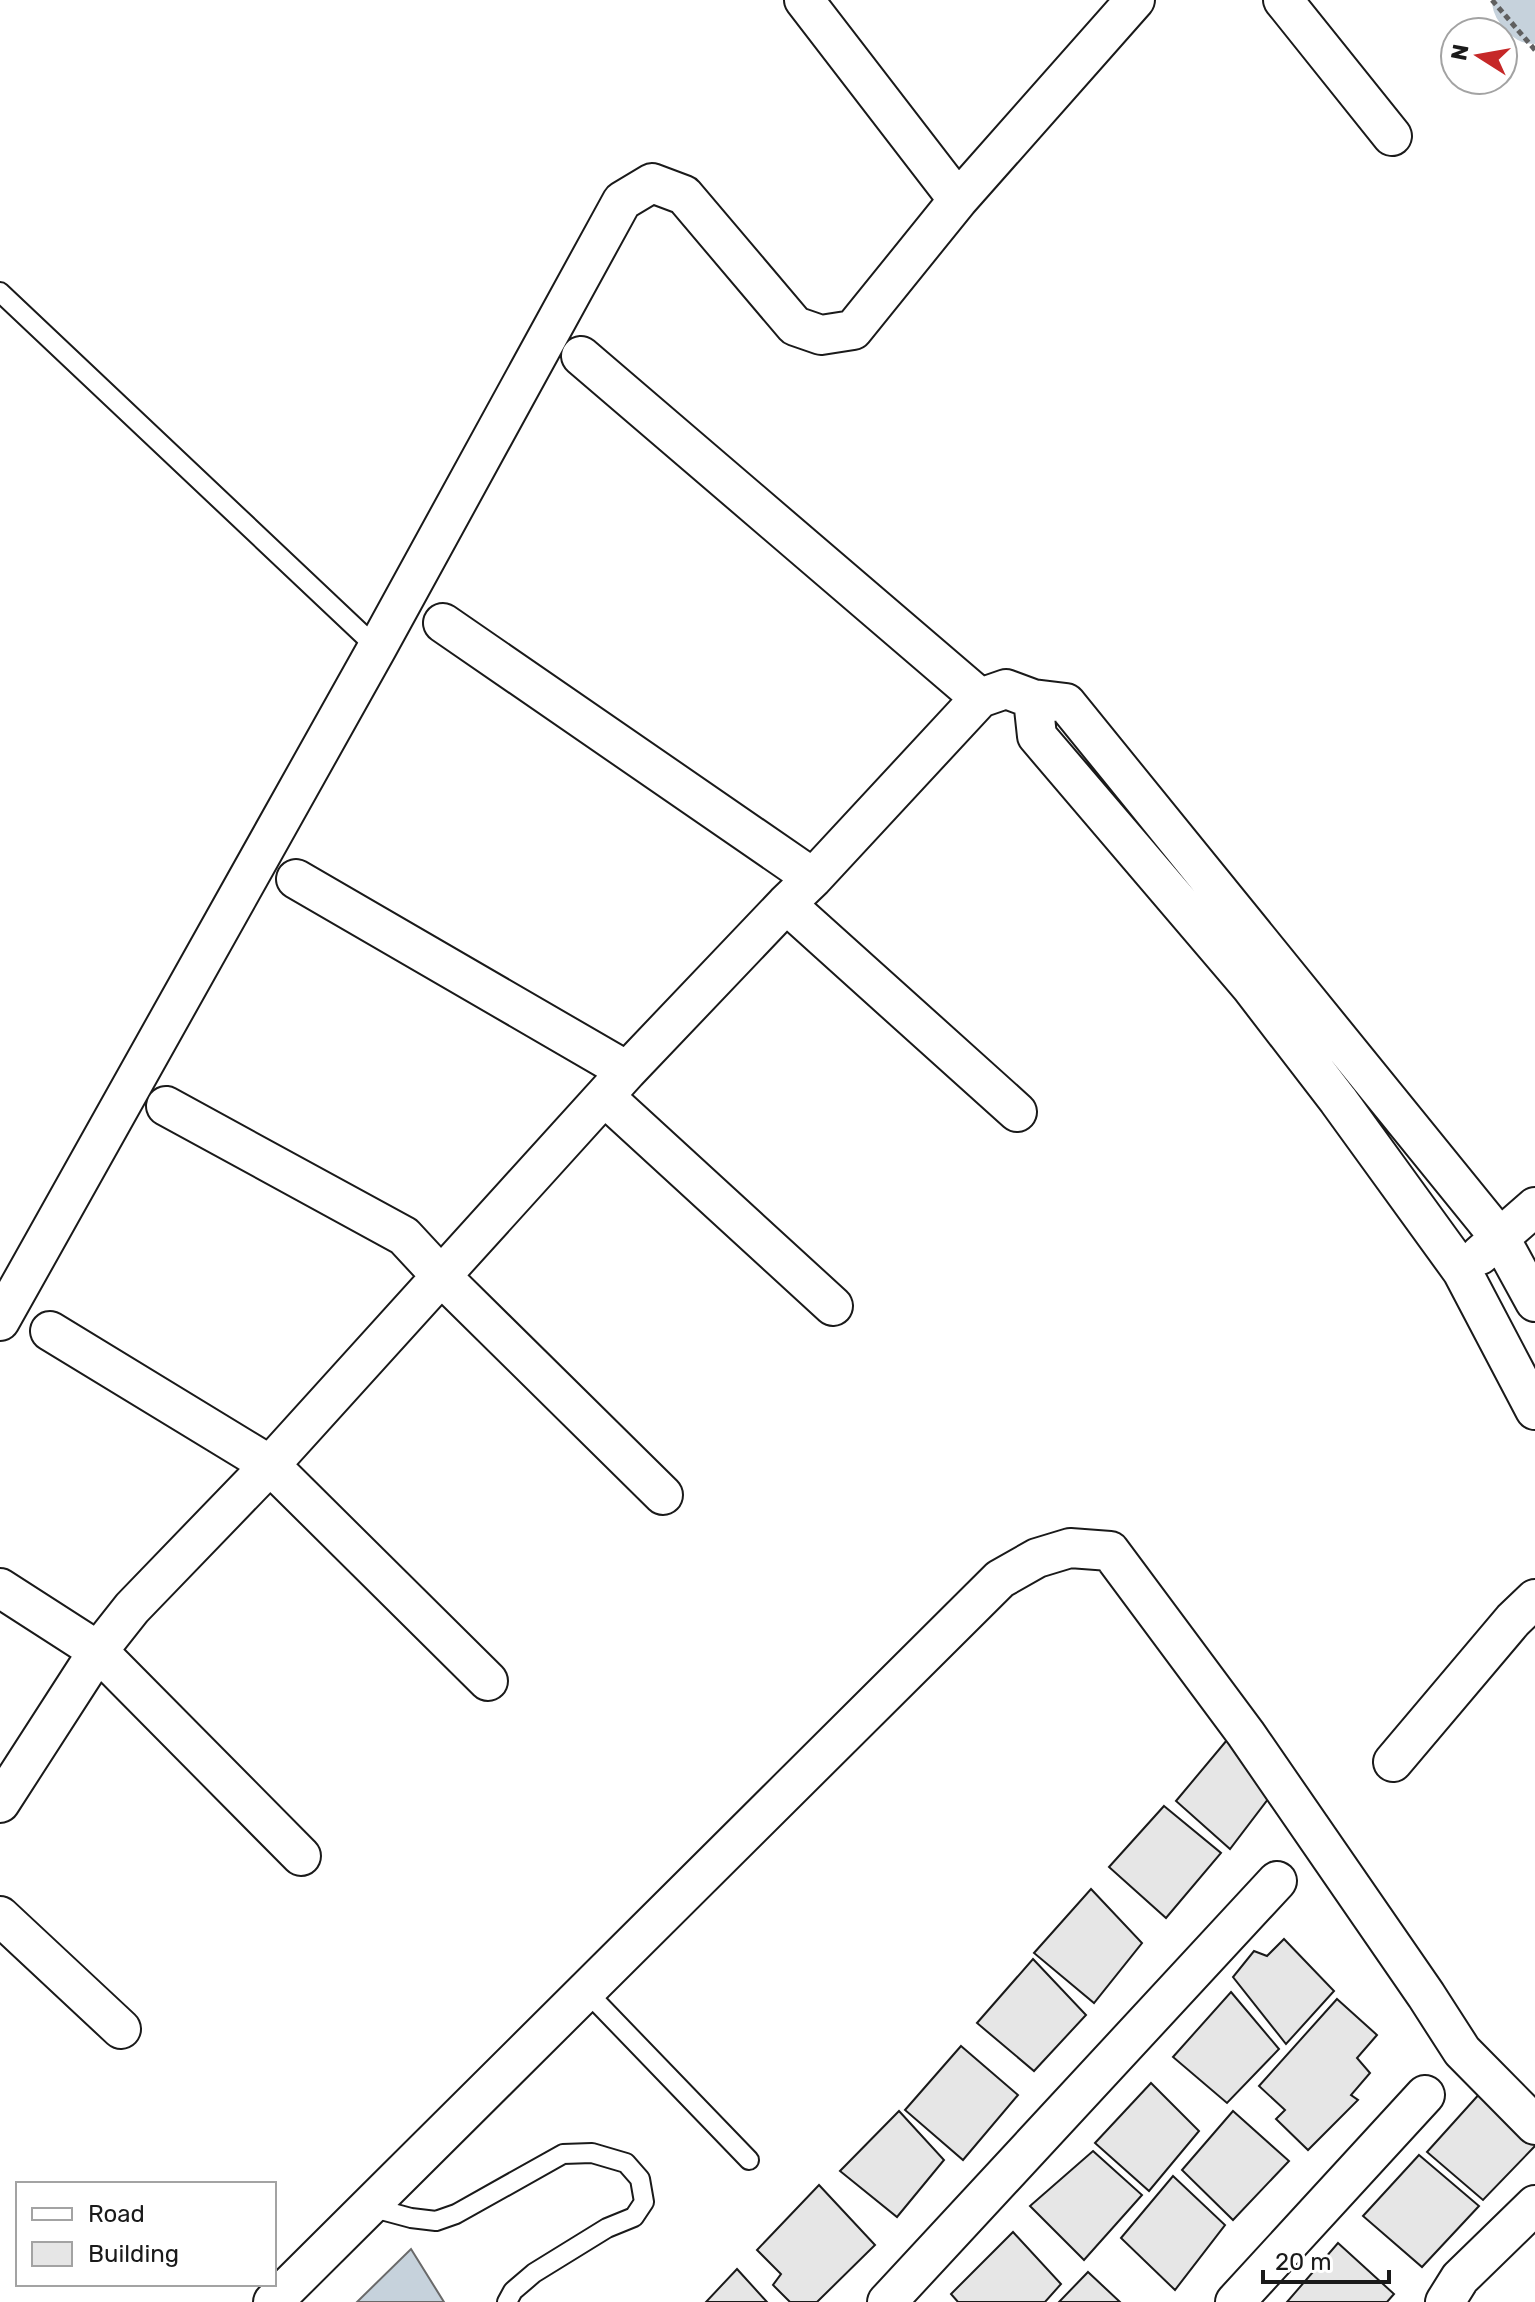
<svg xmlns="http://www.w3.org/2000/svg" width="1535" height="2302" viewBox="0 0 1535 2302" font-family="Rubik,sans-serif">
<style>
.water{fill:#c6d2dc;stroke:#6a6a6a;stroke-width:2}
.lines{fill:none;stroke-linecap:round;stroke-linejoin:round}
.river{stroke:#c6d2dc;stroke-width:76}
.building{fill:#e6e6e6;stroke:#1a1a1a;stroke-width:2}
.service-casing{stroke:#1a1a1a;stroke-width:22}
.minor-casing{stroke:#1a1a1a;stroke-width:42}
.path{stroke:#5f5f5f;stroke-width:5;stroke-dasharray:6 4;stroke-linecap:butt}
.service{stroke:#fff;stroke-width:18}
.minor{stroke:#fff;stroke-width:38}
</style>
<rect width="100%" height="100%" fill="#fff"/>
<!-- water -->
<path class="water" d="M411 2249 444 2302H357Z"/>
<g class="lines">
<!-- river -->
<path class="river" d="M1530 0 1535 6"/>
</g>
<!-- building -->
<path class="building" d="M1227 1740 1278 1786 1230 1849 1176 1801Z
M1164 1806 1221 1853 1166 1918 1109 1867Z
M1091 1889 1142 1943 1094 2003 1034 1953Z
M1284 1939 1334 1991 1286 2044 1233 1977 1254 1951 1267 1956Z
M1033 1959 1086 2015 1034 2071 977 2023Z
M1231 1992 1279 2049 1227 2103 1173 2057Z
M1337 1999 1377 2035 1357 2058 1370 2073 1351 2095 1358 2100 1308 2150 1276 2119 1285 2110 1259 2086Z
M961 2046 1018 2095 963 2160 905 2110Z
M1151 2083 1199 2131 1149 2191 1095 2143Z
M1482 2091 1535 2142V2146L1483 2200 1427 2152Z
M899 2111 944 2160 897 2217 840 2171Z
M1233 2111 1289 2161 1233 2220 1182 2170Z
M1093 2151 1142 2195 1084 2260 1030 2206Z
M1419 2155 1479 2206 1422 2267 1363 2216Z
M1173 2176 1225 2225 1175 2290 1121 2238Z
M819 2185 875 2245 817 2302H790L773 2285 781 2274 757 2250Z
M1013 2232 1061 2284 1045 2302H958L951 2294Z
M1338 2243 1394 2294 1387 2302H1287Z
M737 2269 767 2302H706Z
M1088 2272 1120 2302H1059Z"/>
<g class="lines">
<defs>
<path id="service" d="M0 292 377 648
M586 1991 749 2160
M370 2207 411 2218 436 2221 456 2214 563 2154 592 2153 626 2163 640 2179 644 2202 634 2217 607 2228 534 2273 513 2291 507 2302"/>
<path id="minor" d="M804 0 958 200
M1283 0 1392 136
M581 356 980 698
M443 623 813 878
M1033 699 1037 736 1251 987 1338 1100 1462 1271 1535 1410
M296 879 627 1071
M786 904 1017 1112
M605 1097 833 1306
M166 1106 404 1236 442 1277 663 1495
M1480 1255 1535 1207
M0 1321 377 648 622 201 652 183 684 195 795 326 821 335 853 330 958 200 1135 0
M50 1331 270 1465 488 1681
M0 1588 98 1651 301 1856
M1393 1762 1513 1620 1535 1599
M0 1803 98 1651 132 1608 270 1465 627 1071 786 904 813 878 980 698 1006 689 1033 699 1066 703 1500 1238 1535 1302
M0 1916 121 2029
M273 2302 1000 1579 1037 1558 1070 1548 1110 1551 1246 1734 1426 1995 1462 2051 1535 2125
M887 2302 1277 1881
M1235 2302 1425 2095
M1445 2302 1460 2278 1535 2205"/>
</defs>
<!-- service casing -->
<use href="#service" class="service-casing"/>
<!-- minor casing -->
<use href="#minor" class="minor-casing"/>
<!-- path -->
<path class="path" d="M1492 0 1535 50"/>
<!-- service -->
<use href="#service" class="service"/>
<!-- minor -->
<use href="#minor" class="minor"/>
</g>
<!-- legend -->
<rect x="16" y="2182" width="260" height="104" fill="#ffffff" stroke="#a3a3a3" stroke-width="2"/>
<rect x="32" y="2208" width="40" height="12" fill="#ffffff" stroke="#a3a3a3" stroke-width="2"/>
<text x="88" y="2222" font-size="24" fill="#1a1a1a">Road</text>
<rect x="32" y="2242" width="40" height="24" fill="#e6e6e6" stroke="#a3a3a3" stroke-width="2"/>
<text x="88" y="2262" font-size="24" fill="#1a1a1a">Building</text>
<!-- north arrow -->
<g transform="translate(1479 56) rotate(281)"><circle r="38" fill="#ffffff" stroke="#a3a3a3" stroke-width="2"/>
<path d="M0-6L14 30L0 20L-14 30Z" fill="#c62828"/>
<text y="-12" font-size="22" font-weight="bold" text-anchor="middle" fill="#1a1a1a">N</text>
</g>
<!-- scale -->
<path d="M1263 2270v12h126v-12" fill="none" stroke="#1a1a1a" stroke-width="4"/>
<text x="1275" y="2270" font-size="24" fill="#1a1a1a" stroke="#ffffff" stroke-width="6" paint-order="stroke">20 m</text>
</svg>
